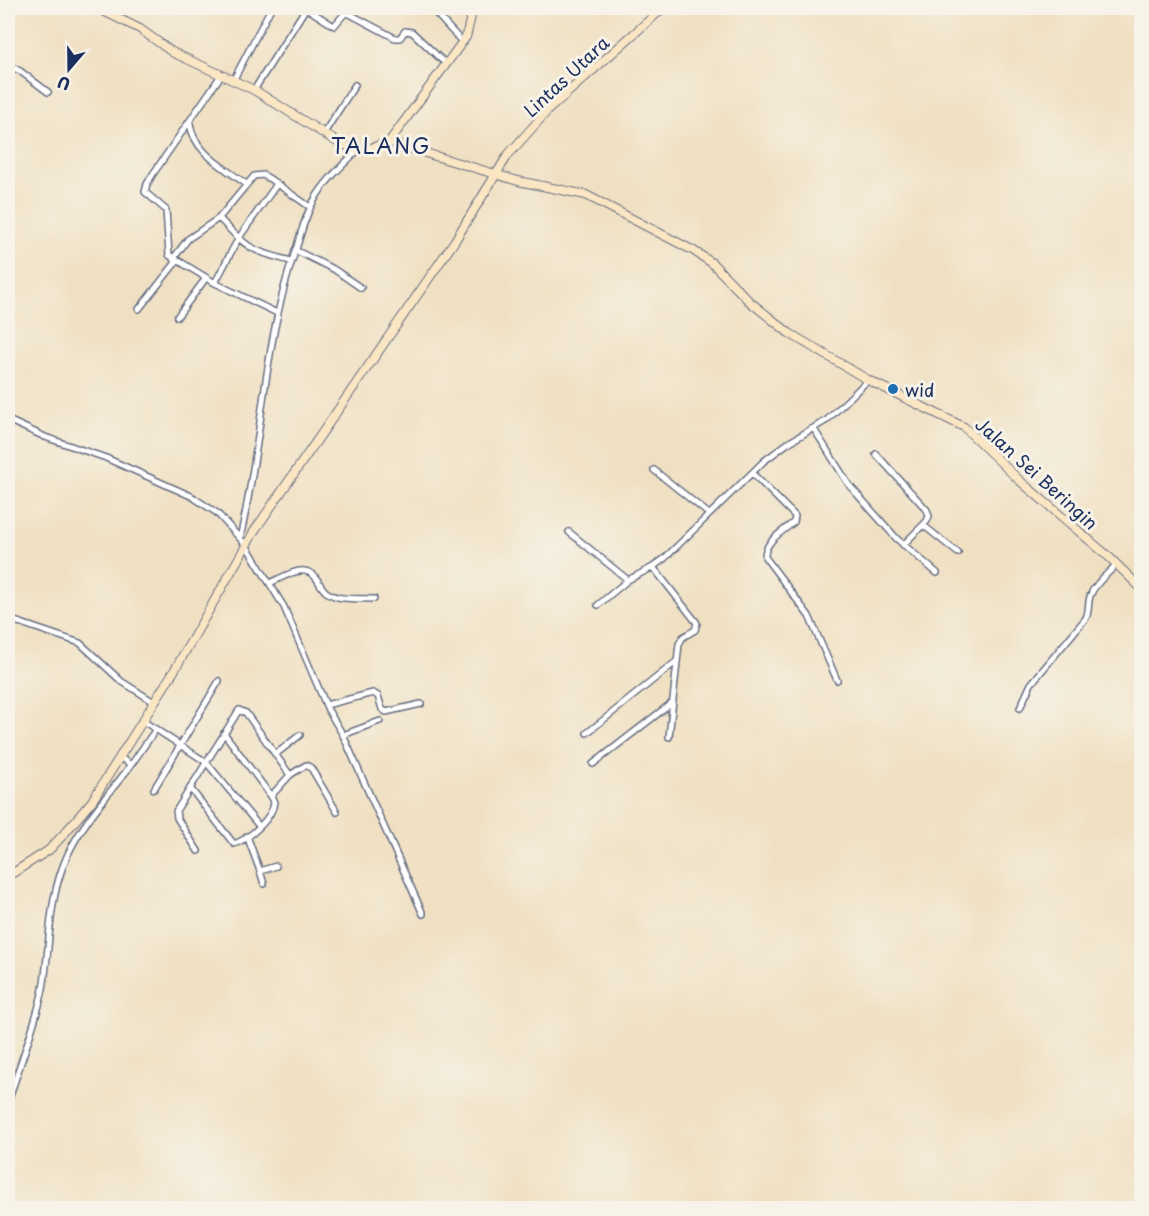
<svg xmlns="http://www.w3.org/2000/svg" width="1149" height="1216" viewBox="0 0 1149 1216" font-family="'Playpen Sans',sans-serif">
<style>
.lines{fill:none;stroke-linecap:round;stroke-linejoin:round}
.street-casing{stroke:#666d81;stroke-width:8}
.secondary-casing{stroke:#666d81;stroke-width:10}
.street{stroke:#fff;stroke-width:5}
.secondary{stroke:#fbe6c4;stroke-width:8}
.poi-dot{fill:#1f6fb2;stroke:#f7f3e8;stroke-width:2}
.labels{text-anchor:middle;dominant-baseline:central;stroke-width:6;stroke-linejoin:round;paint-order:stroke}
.street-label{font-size:18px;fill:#1b2f5e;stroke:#f7f3e8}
.poi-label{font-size:18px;fill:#1b2f5e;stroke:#f7f3e8;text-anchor:start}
.quarter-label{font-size:21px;letter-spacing:1.5px;fill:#1b2f5e;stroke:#f7f3e8}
</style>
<rect width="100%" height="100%" fill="#f7f3e8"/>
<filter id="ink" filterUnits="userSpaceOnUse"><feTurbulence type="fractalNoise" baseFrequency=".0167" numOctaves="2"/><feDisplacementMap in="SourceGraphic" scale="12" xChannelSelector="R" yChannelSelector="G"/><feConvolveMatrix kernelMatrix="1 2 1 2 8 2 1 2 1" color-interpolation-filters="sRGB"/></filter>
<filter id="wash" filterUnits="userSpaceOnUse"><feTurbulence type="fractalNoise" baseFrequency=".008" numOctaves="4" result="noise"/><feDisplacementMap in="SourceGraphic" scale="24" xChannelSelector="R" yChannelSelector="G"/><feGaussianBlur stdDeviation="1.35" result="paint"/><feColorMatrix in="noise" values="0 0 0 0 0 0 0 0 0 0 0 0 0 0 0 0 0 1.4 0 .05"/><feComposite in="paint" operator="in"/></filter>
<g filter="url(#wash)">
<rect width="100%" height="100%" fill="#f0e0c2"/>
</g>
<g filter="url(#ink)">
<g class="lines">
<defs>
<path id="street" d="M306 8 334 26 346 12 395 38H400L405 31 412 32 446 64
M431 8 463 43
M8 65 20 71 48 92
M222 74 153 174 147 184 145 192 166 210 169 255 215 283 277 313
M234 79 271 8
M254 90 306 8
M190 123C193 152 225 168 246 184
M324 133 355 85
M219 218C247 248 251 251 291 261
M295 250 335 270 361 288
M173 259 188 239 219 218 254 176 263 175 270 179 310 207
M215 283 238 239 277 184
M139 309 177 261
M177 317 206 278
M8 420 45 437 106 458 191 496 217 513 246 545 284 607 328 710 343 735 380 721
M814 429 849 485 897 539 937 573
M876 454 927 510 929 516 927 521 903 545
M654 470 709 514
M752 473 795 516 794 522C783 531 764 542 765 557L809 616 837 680
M923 525 958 553
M569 532 628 580
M240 538C263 441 263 340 297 246 302 230 306 213 315 199 325 181 342 166 357 151
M270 583C284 577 304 562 316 578 320 583 322 590 328 593 340 601 360 598 374 599
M598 605 628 580 653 567
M8 620 18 622 80 643 121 681 154 702
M326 705 373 693 378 696 382 709 386 712 421 704
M1020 708 1031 684 1086 618C1090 610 1087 602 1091 594 1095 583 1109 573 1117 564
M143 721 206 762 259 826
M587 733 677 661
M343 735 423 914
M669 737 679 644 683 637 695 630 697 623 653 567 665 558 764 461 788 443 827 420 868 380
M276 754 300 735
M121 758 131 765 156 729
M593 764 673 702
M190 788 234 844C249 839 273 818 274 802L271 796 224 733
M154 789 219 681
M271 796 290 775 306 765 311 768 337 812
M247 836 260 871 276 866
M198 851 177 818 176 811 239 710 246 713 290 775
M260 871 264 884
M8 1103C19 1065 35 1027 43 989 51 942 47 900 68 854 83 822 110 793 131 765"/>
<path id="secondary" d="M97 8 140 29 172 52 254 90 339 143 362 151 389 142 466 37 473 8
M389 142 518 181 586 195 694 251 712 263 749 301 789 333 868 380 964 427 1019 480 1109 557 1142 589
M8 874 13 873 49 850 64 834 92 801 174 671 255 530 454 242 508 155 548 110 663 8"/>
</defs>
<!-- street casing -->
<use href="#street" class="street-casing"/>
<!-- secondary casing -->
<use href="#secondary" class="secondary-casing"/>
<!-- street -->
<use href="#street" class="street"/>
<!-- secondary -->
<use href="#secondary" class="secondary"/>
</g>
</g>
<!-- markers -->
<circle class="poi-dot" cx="893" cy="389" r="6"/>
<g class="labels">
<!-- street labels -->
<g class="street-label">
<text transform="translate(566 76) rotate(-43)">Lintas Utara</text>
<text transform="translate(1037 473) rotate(42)">Jalan Sei Beringin</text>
</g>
<!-- poi labels -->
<g class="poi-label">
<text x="905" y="389">wid</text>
</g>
<!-- quarter labels -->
<g class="quarter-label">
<text x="381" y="145">TALANG</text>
</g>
</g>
<!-- margin -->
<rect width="1149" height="1216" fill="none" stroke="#f7f3e8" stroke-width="30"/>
<!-- north arrow -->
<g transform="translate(69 69) rotate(200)" stroke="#f7f3e8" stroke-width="4.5" paint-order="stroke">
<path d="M0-4.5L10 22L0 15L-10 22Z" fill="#1b2f5e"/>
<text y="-9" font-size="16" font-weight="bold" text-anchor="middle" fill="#1b2f5e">U</text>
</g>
</svg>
